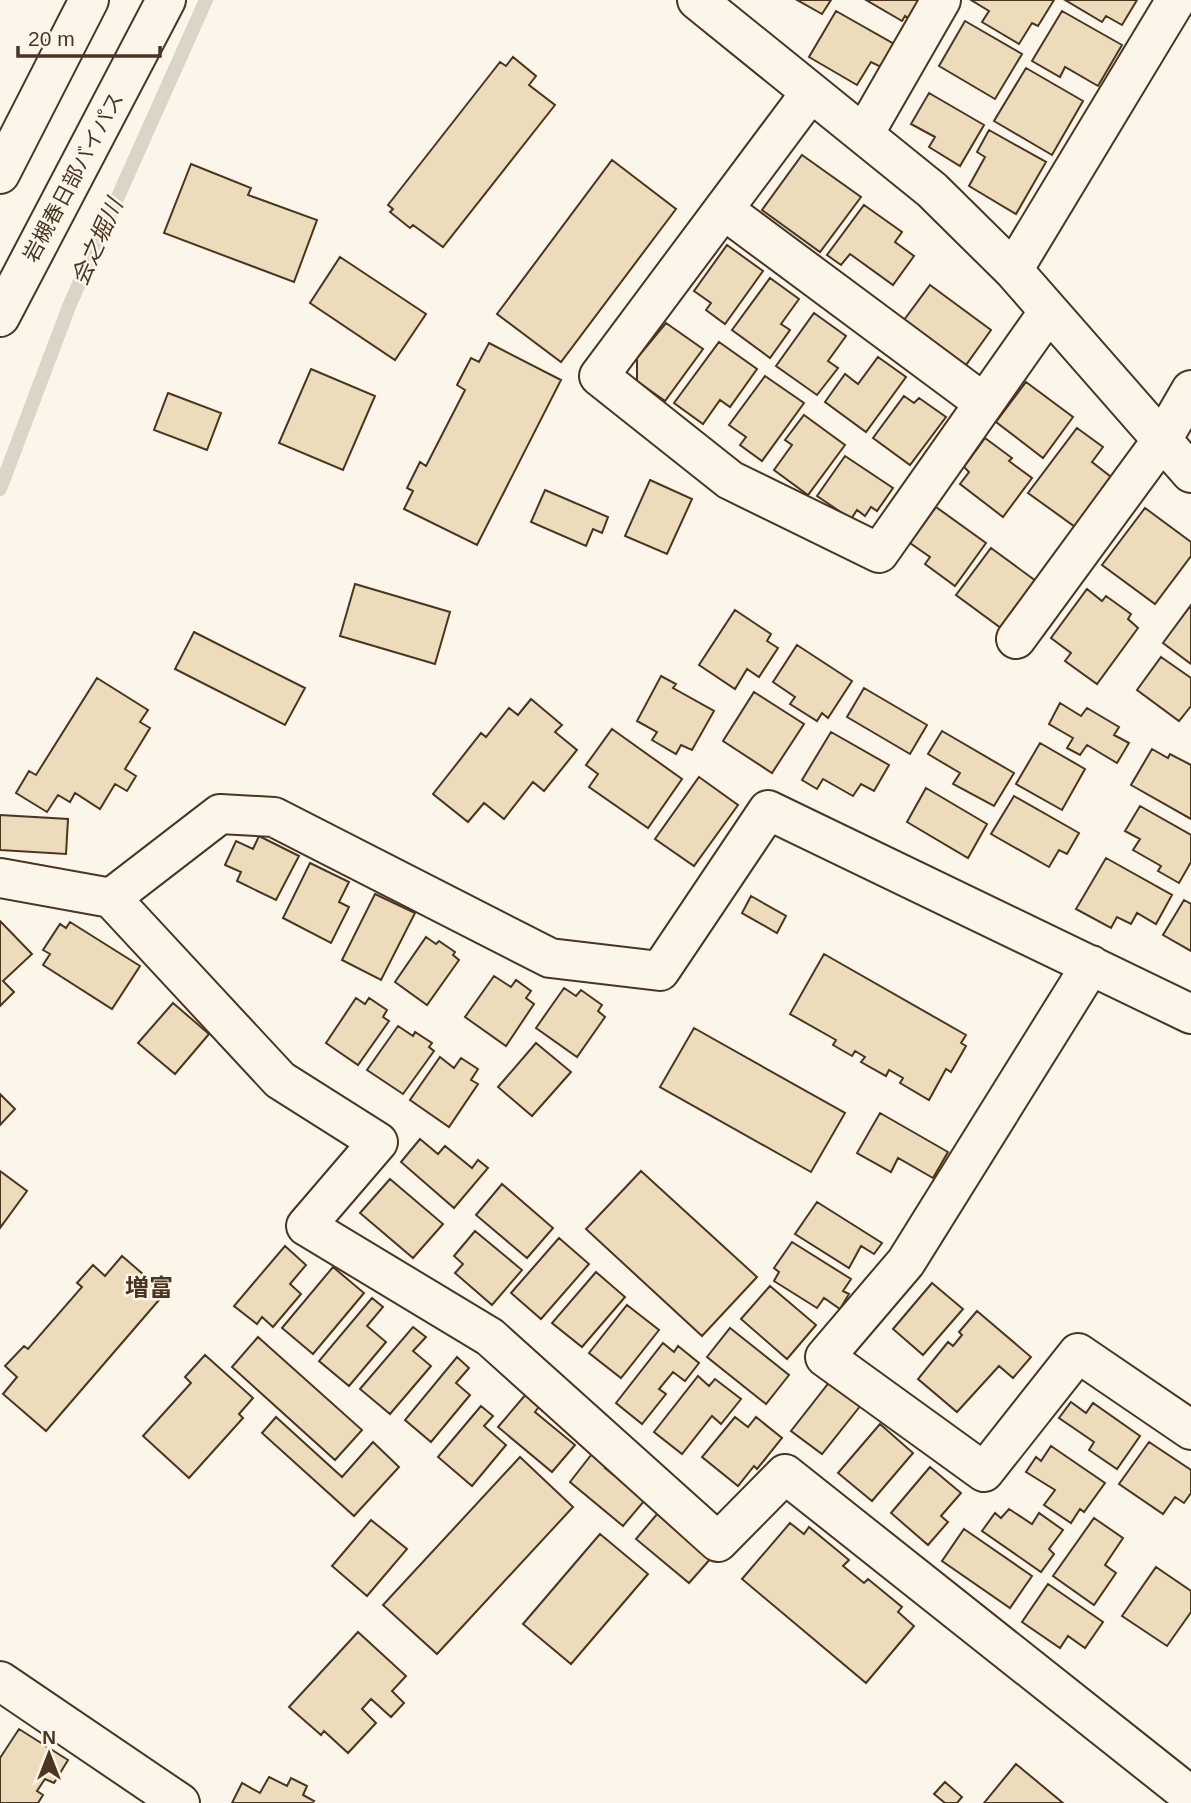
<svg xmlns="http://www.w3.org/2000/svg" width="1191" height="1803" viewBox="0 0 1191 1803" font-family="Helvetica,'Noto Sans JP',sans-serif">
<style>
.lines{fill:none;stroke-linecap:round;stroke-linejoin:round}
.stream{stroke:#dcd4c6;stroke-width:14}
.building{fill:#ecdcbc;stroke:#4a3520;stroke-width:2}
.minor-casing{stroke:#4a3520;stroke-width:42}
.highway-casing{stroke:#4a3520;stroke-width:42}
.minor{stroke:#fbf6e9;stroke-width:38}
.highway{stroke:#fbf6e9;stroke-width:38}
.labels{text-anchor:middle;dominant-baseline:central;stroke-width:5;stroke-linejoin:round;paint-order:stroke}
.street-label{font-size:21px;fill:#4a3520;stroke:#fbf6e9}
.water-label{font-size:23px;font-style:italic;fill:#4a3520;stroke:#fbf6e9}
.quarter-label{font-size:24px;font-weight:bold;fill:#4a3520;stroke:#fbf6e9}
</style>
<rect width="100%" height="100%" fill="#fbf6e9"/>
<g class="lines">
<!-- stream -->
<path class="stream" d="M0 489 70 304 206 0"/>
</g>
<!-- building -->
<path class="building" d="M797 0H831L822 14Z
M866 0H926L914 22 905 16 902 21Z
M971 0H1054L1038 26 1032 23 1019 44 982 22 989 11Z
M1065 0H1137L1122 25 1106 16 1102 22Z
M836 11 894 44 881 67 871 62 857 85 809 57Z
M1062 11 1122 45 1098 86 1065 67 1060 77 1032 61Z
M965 21 1022 54 995 99 939 66Z
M513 57 536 76 529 85 555 105 443 247 413 225 410 228 390 212 393 209 388 205 500 62 506 66Z
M1026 68 1083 101 1052 155 994 121Z
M929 93 984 125 960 166 929 147 935 137 911 124Z
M989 130 1046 162 1016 214 969 186 985 157 977 152Z
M802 155 861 197 820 252 762 210Z
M612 160 676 209 561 362 497 314Z
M191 164 251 188 248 195 317 220 294 282 164 233Z
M864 205 902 232 895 242 914 256 893 285 850 254 841 265 827 255Z
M727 245 763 271 725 324 706 310 711 303 694 291Z
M340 257 426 314 395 360 310 303Z
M770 278 799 299 781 324 790 330 770 358 732 330Z
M930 285 991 330 966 365 904 320Z
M814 313 846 336 828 361 838 368 817 395 776 366Z
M666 323 703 349 665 401 637 381V358Z
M719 342 757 369 730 407 720 400 703 424 674 403Z
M489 343 561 380 477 545 404 509 413 491 407 488 420 462 426 466 465 390 457 385 471 358 479 362Z
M878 357 906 377 866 432 825 402 845 374 858 384Z
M311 369 375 396 343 470 279 443Z
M765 376 804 403 762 461 740 445 746 437 729 425Z
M1026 382 1073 417 1043 458 996 422Z
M168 393 221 413 207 450 154 430Z
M904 396 914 403 919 398 946 417 910 465 873 438Z
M804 415 845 445 808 495 774 470 792 445 785 440Z
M1077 428 1103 447 1092 462 1115 480 1078 529 1028 493Z
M985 438 1012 458 1009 461 1032 478 1003 517 960 484 969 472 964 467Z
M845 456 893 488 877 511 871 507 865 516 857 510 851 519 817 496Z
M650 480 692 499 667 554 625 536Z
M545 490 608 517 602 533 593 529 586 546 531 522Z
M936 507 986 543 955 586 925 564 930 557 910 543Z
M1145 508 1191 542V556L1155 604 1102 565Z
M991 548 1040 584 1005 631 956 595Z
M355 584 450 612 435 664 340 636Z
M1087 589 1102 601 1106 596 1131 614 1128 619 1138 628 1097 684 1065 661 1071 653 1051 638Z
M1191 605V664L1163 643Z
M735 610 771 634 767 641 778 648 759 677 747 669 735 689 699 665Z
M194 632 305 688 285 725 175 669Z
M797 645 852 681 828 718 822 713 817 721 790 704 795 697 773 682Z
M1161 657 1191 678V706L1179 721 1137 690Z
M661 676 676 684 673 688 714 711 692 750 681 745 676 754 652 740 657 732 637 721Z
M97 678 148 710 140 722 150 728 125 769 136 776 127 791 115 784 100 809 75 793 70 802 58 795 47 812 16 793 29 771 36 775Z
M864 688 927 725 910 754 847 717Z
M754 692 804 724 772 773 723 741Z
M531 699 562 725 555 732 577 750 544 791 533 782 504 819 484 803 468 822 433 794 481 733 486 737 509 708 518 715Z
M1060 703 1081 716 1087 708 1119 727 1114 735 1129 743 1117 763 1087 745 1080 755 1067 748 1073 738 1049 724Z
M612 729 682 779 648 828 589 787 598 774 586 765Z
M942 731 1014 773 994 806 953 784 960 773 928 754Z
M831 732 889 765 874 791 861 784 853 796 823 779 817 789 802 780Z
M1040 743 1085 769 1062 810 1016 784Z
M1152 749 1168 758 1170 754 1191 765V819L1131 785Z
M699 777 738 805 694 866 655 839Z
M926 788 987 824 968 858 907 822Z
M1014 796 1079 833 1067 854 1059 850 1049 867 991 834Z
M1140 806 1191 835V862L1179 883 1158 871 1161 866 1133 850 1140 839 1125 831Z
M0 815 68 819 66 854 0 850Z
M259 836 299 856 276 900 237 881 241 872 225 865 236 841 253 849Z
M1106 858 1172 895 1156 924 1137 913 1131 924 1117 917 1111 928 1076 909Z
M310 863 349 882 339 902 349 907 331 943 283 918Z
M375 894 415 913 381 980 342 960Z
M751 896 786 916 777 933 742 913Z
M1184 900 1191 904V951L1163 935Z
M0 921 32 954 3 981 14 992 0 1006Z
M70 922 140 966 112 1009 43 965 50 954 43 950 60 924 66 928Z
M426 937 436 944 439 941 455 952 453 955 459 960 427 1005 395 982Z
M824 954 966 1035 961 1043 966 1046 951 1072 946 1069 929 1100 900 1083 903 1078 889 1070 886 1076 861 1062 865 1057 855 1051 852 1056 833 1045 836 1040 790 1014Z
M494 976 511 987 516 980 531 991 526 998 534 1004 506 1046 465 1017Z
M564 988 576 996 581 990 602 1005 598 1011 605 1017 577 1057 536 1028Z
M356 998 365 1004 369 998 387 1010 383 1017 389 1021 358 1065 326 1043Z
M173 1003 209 1034 175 1074 138 1043Z
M398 1026 413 1036 415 1032 432 1043 429 1047 434 1051 403 1094 367 1070Z
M694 1028 845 1113 811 1172 660 1087Z
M536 1043 571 1072 532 1116 498 1087Z
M440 1057 454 1068 461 1058 478 1069 471 1080 478 1084 449 1127 410 1100Z
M0 1094 15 1109 0 1125Z
M880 1113 948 1152 933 1178 898 1158 891 1172 857 1153Z
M420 1139 438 1154 445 1146 472 1168 478 1160 488 1168 454 1208 401 1162Z
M0 1171 27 1191 0 1228Z
M641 1171 757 1277 702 1336 586 1229Z
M390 1179 443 1224 413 1258 360 1213Z
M502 1184 553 1228 527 1258 476 1215Z
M817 1202 882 1243 874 1254 861 1246 849 1268 795 1234Z
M475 1231 522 1270 492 1305 455 1273 463 1264 454 1256Z
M559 1238 589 1264 541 1319 511 1293Z
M792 1242 851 1279 843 1291 849 1294 840 1309 824 1298 817 1308 774 1281 779 1272 774 1268Z
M285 1246 306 1265 290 1284 301 1294 273 1327 262 1317 257 1324 234 1306Z
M122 1256 165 1293 46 1431 3 1394 17 1377 5 1366 24 1346 28 1349 82 1287 77 1283 93 1265 105 1276Z
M333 1267 364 1293 313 1354 282 1328Z
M596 1272 625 1297 582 1347 552 1323Z
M932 1283 963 1309 923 1355 893 1329Z
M770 1286 816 1325 787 1359 741 1319Z
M372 1298 383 1307 367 1326 386 1342 349 1386 319 1361Z
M627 1305 659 1330 621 1378 589 1353Z
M977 1311 1031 1357 1013 1378 999 1366 957 1412 918 1379 948 1342 953 1346 962 1335 959 1332Z
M413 1327 426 1337 413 1351 431 1366 390 1414 360 1389Z
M730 1328 789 1375 766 1404 707 1357Z
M258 1337 362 1430 335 1460 232 1367Z
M663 1343 674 1352 678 1346 699 1363 685 1381 673 1372 659 1389 666 1394 642 1424 616 1403Z
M205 1355 253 1398 239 1414 243 1418 189 1478 143 1436 191 1383 185 1377Z
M457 1357 469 1368 456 1383 470 1395 431 1442 405 1420Z
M698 1376 709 1386 715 1379 741 1399 721 1424 712 1416 682 1454 654 1432Z
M831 1380 861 1405 822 1454 791 1431Z
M527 1393 541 1404 535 1412 575 1445 552 1472 498 1427Z
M1071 1402 1086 1413 1093 1403 1140 1436 1117 1469 1089 1450 1094 1442 1059 1418Z
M481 1406 493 1416 484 1426 506 1445 472 1486 438 1457Z
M276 1417 342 1477 373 1442 399 1467 354 1516 262 1433Z
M735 1417 748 1427 756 1417 782 1438 757 1469 754 1466 738 1486 702 1457Z
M880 1424 913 1453 872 1501 838 1473Z
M1149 1442 1191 1470V1493L1184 1503 1175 1497 1163 1514 1119 1484Z
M1051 1446 1105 1483 1084 1512 1080 1509 1071 1523 1044 1505 1055 1490 1026 1472 1036 1457 1041 1461Z
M595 1450 609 1463 605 1468 645 1500 623 1526 570 1482Z
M520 1457 573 1507 437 1654 383 1605Z
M930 1467 961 1493 941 1516 948 1522 928 1545 891 1513Z
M1009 1509 1032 1524 1039 1513 1063 1530 1049 1549 1054 1554 1041 1572 982 1531 995 1513 1001 1518Z
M658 1513 712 1557 689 1583 636 1539Z
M1094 1518 1123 1538 1105 1565 1116 1573 1094 1605 1053 1576Z
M371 1520 407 1549 367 1596 332 1566Z
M790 1523 804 1534 809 1527 849 1560 843 1566 864 1583 868 1579 902 1607 898 1612 914 1626 866 1683 742 1579Z
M964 1529 1032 1576 1010 1608 942 1561Z
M600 1534 648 1574 571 1664 523 1624Z
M1156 1567 1191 1591V1612L1167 1646 1122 1616Z
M1048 1584 1103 1622 1085 1648 1068 1636 1060 1648 1022 1622Z
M358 1632 406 1676 392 1691 404 1703 391 1717 371 1699 362 1709 376 1723 348 1753 324 1731 321 1735 289 1707Z
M19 1729 68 1760 54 1783 45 1779 37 1791 43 1795 38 1803H0V1758Z
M1016 1764 1063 1803H984Z
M269 1777 287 1786 291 1778 307 1786 303 1795 314 1801 312 1803H232L242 1783 260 1793Z
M945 1782 962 1797 957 1803H945L934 1794Z"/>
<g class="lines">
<defs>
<path id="minor" d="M697 0 932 190 1013 270 1191 473
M811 92 599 376 730 480 879 553 1049 311
M864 134 941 0
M724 210 984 403
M1013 270 1176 0
M1016 639 1162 440 1191 390
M0 878 111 898 220 814 274 817 550 958 660 971 768 810 1191 1014
M111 898 280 1080 378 1142 306 1226 490 1337 718 1542 785 1474 1187 1793
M1091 965 906 1262 825 1357 984 1472 1078 1353 1191 1430
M0 1681 180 1803"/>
<path id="highway" d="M0 174 89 0
M0 317 166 0"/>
</defs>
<!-- minor casing -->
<use href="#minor" class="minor-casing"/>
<!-- highway casing -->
<use href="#highway" class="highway-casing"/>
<!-- minor -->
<use href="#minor" class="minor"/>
<!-- highway -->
<use href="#highway" class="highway"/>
</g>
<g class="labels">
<!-- street labels -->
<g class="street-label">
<text transform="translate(73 177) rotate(-62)">岩槻春日部バイパス</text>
</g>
<!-- water labels -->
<g class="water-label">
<text transform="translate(97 242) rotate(-66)">会之堀川</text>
</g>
<!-- quarter labels -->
<g class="quarter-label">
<text x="149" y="1287">増富</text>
</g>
</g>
<!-- north arrow -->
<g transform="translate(49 1754)" stroke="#fbf6e9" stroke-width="5" paint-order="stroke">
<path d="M0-5L12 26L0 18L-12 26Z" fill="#4a3520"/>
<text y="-10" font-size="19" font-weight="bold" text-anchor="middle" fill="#4a3520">N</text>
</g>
<!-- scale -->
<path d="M18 46v10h142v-10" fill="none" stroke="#4a3520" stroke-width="3.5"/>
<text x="28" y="46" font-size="21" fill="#4a3520" stroke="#fbf6e9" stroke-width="5" paint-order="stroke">20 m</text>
</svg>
